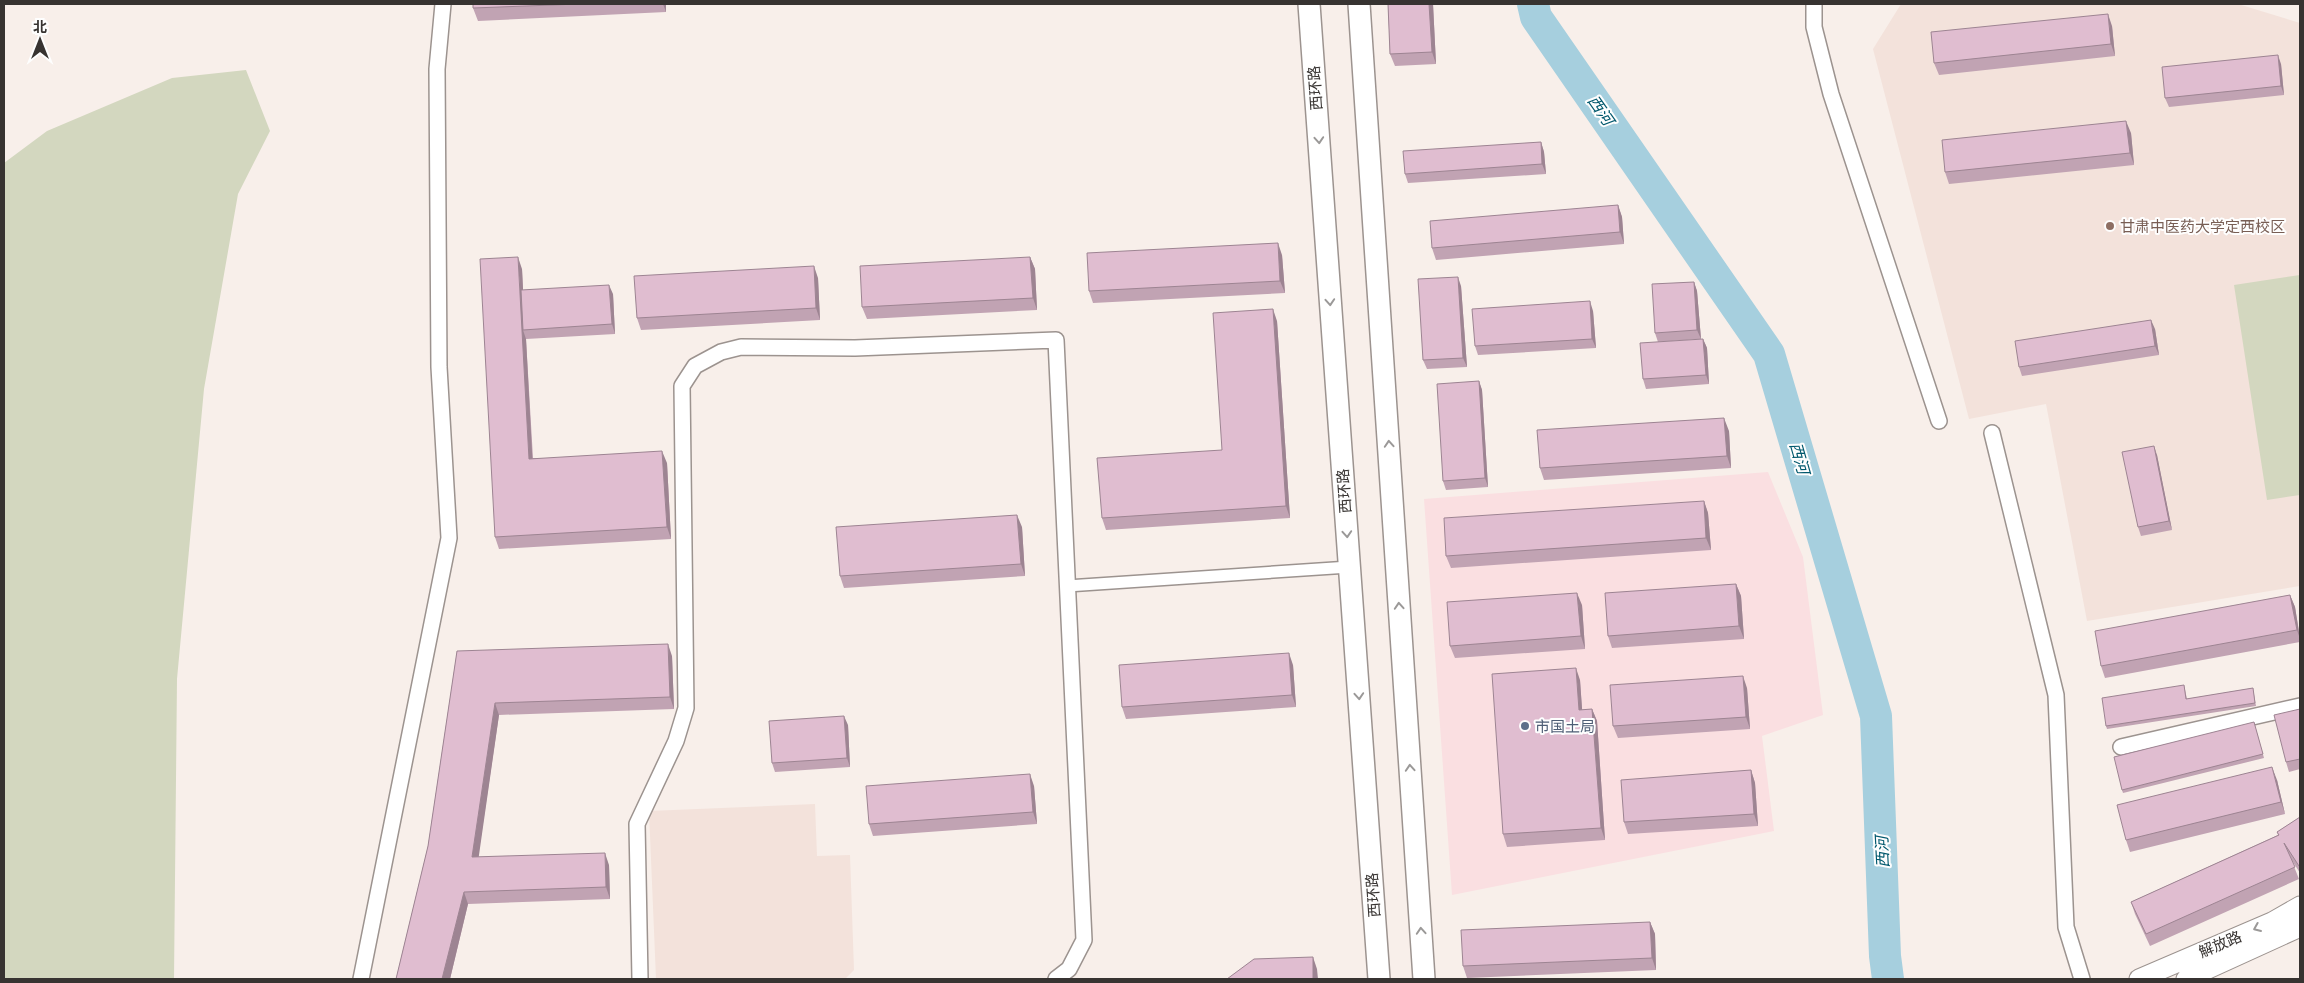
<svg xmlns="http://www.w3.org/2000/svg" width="2304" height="983" viewBox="0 0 2304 983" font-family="'IBM Plex Sans','Noto Sans SC',sans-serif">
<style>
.commercial{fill:#fadfe1}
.built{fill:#f3e2db}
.green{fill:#d3d7bf}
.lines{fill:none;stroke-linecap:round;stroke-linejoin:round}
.river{stroke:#a6cfde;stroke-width:32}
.pedestrian-casing{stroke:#9c938f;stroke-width:14}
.minor-casing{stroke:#9c938f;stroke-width:18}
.tertiary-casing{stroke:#9c938f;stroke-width:21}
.secondary-casing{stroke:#9c938f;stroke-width:24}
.pedestrian{stroke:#fff;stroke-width:11}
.minor{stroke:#fff;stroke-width:15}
.tertiary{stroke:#fff;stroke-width:19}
.secondary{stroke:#fff;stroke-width:21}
.wall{fill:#c1a3b3}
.shaded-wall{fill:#9d8492}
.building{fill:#e0bdd0;stroke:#9d8492}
.oneway{stroke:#9b9998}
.education-dot{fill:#8d6e63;stroke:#fefefe;stroke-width:2}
.service-dot{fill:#5c6f8a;stroke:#fefefe;stroke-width:2}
.labels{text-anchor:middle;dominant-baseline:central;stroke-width:4;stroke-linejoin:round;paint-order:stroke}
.street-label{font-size:15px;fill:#373331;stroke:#fefefe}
.education-label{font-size:15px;fill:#785e54;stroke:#fefefe;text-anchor:start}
.service-label{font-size:15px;fill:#4e5e75;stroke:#fefefe;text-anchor:start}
.water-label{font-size:16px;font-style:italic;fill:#01586d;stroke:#fefefe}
</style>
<rect width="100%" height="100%" fill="#f8efea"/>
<!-- commercial -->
<path class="commercial" d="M1768 472 1803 557 1823 715 1762 736 1774 831 1452 895 1424 499Z"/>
<!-- built -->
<path class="built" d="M1901 4H2238L2300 23V586L2087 621 2046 404 1969 419 1873 49Z
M815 804 817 856 850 855 854 970 845 979H656L649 811Z"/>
<!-- green -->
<path class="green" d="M246 70 270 131 238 194 204 389 177 679 174 979H4V163L47 131 172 78Z
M2300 275V495L2267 500 2234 285Z"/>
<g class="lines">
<!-- river -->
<path class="river" d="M1533 4 1536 17 1769 354 1876 716 1885 956 1888 979"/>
<defs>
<path id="pedestrian" d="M1067 586 1349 567"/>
<path id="minor" d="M1814 4V27L1831 94 1939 421
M1992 433 2056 695 2066 927 2082 979
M2121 747 2300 706
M361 979 449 538 439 367 437 69 443 4
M640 979 637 824 676 741 686 708 682 386 695 366 721 352 741 347 855 348 1056 340 1084 940 1069 969 1056 979"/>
<path id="tertiary" d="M2139 979 2272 922 2300 906
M2186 979 2300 927"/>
<path id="secondary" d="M1309 4 1379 979
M1359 4 1424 979"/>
</defs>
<!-- pedestrian casing -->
<use href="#pedestrian" class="pedestrian-casing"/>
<!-- minor casing -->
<use href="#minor" class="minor-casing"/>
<!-- tertiary casing -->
<use href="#tertiary" class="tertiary-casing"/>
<!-- secondary casing -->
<use href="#secondary" class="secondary-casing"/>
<!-- pedestrian -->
<use href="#pedestrian" class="pedestrian"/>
<!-- minor -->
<use href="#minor" class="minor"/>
<!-- tertiary -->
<use href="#tertiary" class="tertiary"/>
<!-- secondary -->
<use href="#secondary" class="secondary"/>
</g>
<!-- wall -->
<path class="wall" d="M473 4H666V12L478 21 473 8Z
M1388 4H1433L1436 64 1395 66 1390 54Z
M2112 26 2115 56 1939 75 1934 63Z
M2281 64 2284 95 2169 107 2165 98Z
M2131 133 2134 165 1949 184 1945 172Z
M1541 142 1544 152 1546 174 1408 183 1405 174Z
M1618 205 1622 217 1624 244 1436 260 1432 248Z
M1282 255 1285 293 1093 303 1089 291Z
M1030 257 1035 269 1037 310 867 319 862 307Z
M522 269 523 290 613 294 615 334 526 339 533 458 667 463 671 539 499 549 495 537Z
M818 278 820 320 641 330 637 318Z
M1694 282 1697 291 1701 339 1658 342 1655 333Z
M1461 286 1467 367 1427 369 1423 360Z
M1593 311 1596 348 1478 355 1475 346Z
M1277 321 1290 518 1106 530 1102 518 1222 450Z
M2155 329 2159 355 2022 376 2019 367Z
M1703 339 1707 348 1709 384 1646 389 1643 379Z
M1479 381 1482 390 1488 487 1446 490 1443 481Z
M1729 431 1731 468 1544 480 1540 468Z
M2157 455 2172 530 2141 536 2138 527Z
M1704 501 1708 513 1711 550 1451 568 1446 556Z
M1022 527 1025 576 844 588 840 576Z
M1736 584 1741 596 1744 639 1612 648 1608 636Z
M2290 595 2295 607 2300 637V642L2105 678 2101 666Z
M1582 605 1585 649 1455 658 1450 646Z
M457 651 672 656 674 709 499 715 478 857 609 865 610 899 468 904 450 979H396L428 846Z
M1293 665 1296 707 1126 719 1122 707Z
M1580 680 1582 710 1592 709 1597 721 1605 840 1507 847 1503 834Z
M2184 685 2187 699 2253 688 2256 706 2107 729 2106 726Z
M1747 688 1750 729 1618 738 1613 726Z
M2300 709V769L2289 772 2286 762Z
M2254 722 2264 758 2123 793 2122 790Z
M848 725 850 767 775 772 772 763Z
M1751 770 1755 783 1758 826 1628 834 1624 822Z
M2277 780 2285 814 2130 852 2126 840Z
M1034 786 1037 824 873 836 869 824Z
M2300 817V873L2291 859 2299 879 2150 946 2135 914 2131 902 2278 835 2277 832Z
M1650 922 1655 934 1656 970 1467 978 1463 966Z"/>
<!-- shaded-wall -->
<path class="shaded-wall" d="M663 4H666V12Z
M1429 4H1433L1436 64 1432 52Z
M2108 14 2112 26 2115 56 2111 44Z
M2278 55 2281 64 2284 95 2281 86Z
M2126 121 2131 133 2134 165 2130 153Z
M1541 142 1544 152 1546 174 1542 164Z
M1618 205 1622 217 1624 244 1620 232Z
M1278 243 1282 255 1285 293 1280 281Z
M518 257 522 269 525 329 523 330 526 339 533 471 529 459Z
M1030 257 1035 269 1037 310 1033 298Z
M814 266 818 278 820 320 816 308Z
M1458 277 1461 286 1467 367 1463 358Z
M1694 282 1697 291 1701 339 1697 330Z
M609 285 613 294 615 334 612 324Z
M1590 301 1593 311 1596 348 1592 339Z
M1273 309 1277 321 1290 518 1286 506Z
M2151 320 2155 329 2159 355 2155 346Z
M1703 339 1707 348 1709 384 1706 375Z
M1479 381 1482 390 1488 487 1485 478Z
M1724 418 1729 431 1731 468 1727 456Z
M2154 446 2157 455 2172 530 2169 521Z
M662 451 667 463 671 539 667 527Z
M1704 501 1708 513 1711 550 1706 538Z
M1017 515 1022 527 1025 576 1021 564Z
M1736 584 1741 596 1744 639 1739 626Z
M1577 593 1582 605 1585 649 1581 636Z
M2290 595 2295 607 2300 639 2297 630Z
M668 644 672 656 674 709 670 697Z
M1289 653 1293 665 1296 707 1292 695Z
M1576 668 1580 680 1583 722 1579 710Z
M1743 676 1747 688 1750 729 1746 717Z
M495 703 499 715 477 869 472 857Z
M1592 709 1597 721 1605 840 1601 828Z
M844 716 848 725 850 767 847 758Z
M2272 767 2277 780 2285 814 2281 802Z
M1751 770 1755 783 1758 826 1754 814Z
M1030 774 1034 786 1037 824 1033 812Z
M605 853 609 865 610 899 606 887Z
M464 892 468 904 450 979H442Z
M1650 922 1655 934 1656 970 1652 958Z
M1313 957 1317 969 1318 979H1313Z"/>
<!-- building -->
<path class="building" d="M473 4H579L473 8Z
M1388 4H1429L1432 52 1390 54Z
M2108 14 2111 44 1934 63 1931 32Z
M2278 55 2281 86 2165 98 2162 67Z
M2126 121 2130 153 1945 172 1942 140Z
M1541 142 1542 164 1405 174 1403 151Z
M1618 205 1620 232 1432 248 1430 221Z
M1278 243 1280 281 1089 291 1087 253Z
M518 257 529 459 662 451 667 527 495 537 480 259Z
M1030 257 1033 298 862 307 860 266Z
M814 266 816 308 637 318 634 276Z
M1458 277 1463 358 1423 360 1418 279Z
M1694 282 1697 330 1655 333 1652 284Z
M609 285 612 324 523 330 521 290Z
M1590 301 1592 339 1475 346 1472 309Z
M1273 309 1286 506 1102 518 1097 458 1222 450 1213 313Z
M2151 320 2155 346 2019 367 2015 341Z
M1703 339 1706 375 1643 379 1640 343Z
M1479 381 1485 478 1443 481 1437 384Z
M1724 418 1727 456 1540 468 1537 430Z
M2154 446 2169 521 2138 527 2122 452Z
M1704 501 1706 538 1446 556 1444 518Z
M1017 515 1021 564 840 576 836 527Z
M1736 584 1739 626 1608 636 1605 593Z
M1577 593 1581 636 1450 646 1447 602Z
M2290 595 2297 630 2101 666 2095 631Z
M668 644 670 697 495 703 472 857 605 853 606 887 464 892 442 979H396L428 846 457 651Z
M1289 653 1292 695 1122 707 1119 665Z
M1576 668 1579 710 1592 709 1601 828 1503 834 1492 674Z
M1743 676 1746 717 1613 726 1610 685Z
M2184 685 2186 699 2253 688 2255 703 2106 726 2102 698Z
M2300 709V759L2286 762 2274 715Z
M844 716 847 758 772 763 769 721Z
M2254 722 2263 754 2122 790 2114 757Z
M2272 767 2281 802 2126 840 2117 805Z
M1751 770 1754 814 1624 822 1621 780Z
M1030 774 1033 812 869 824 866 786Z
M2300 817V865L2299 866 2284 843 2295 867 2146 934 2131 902 2279 835 2277 832Z
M1650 922 1652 958 1463 966 1461 930Z
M1313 957V979H1227L1254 959Z"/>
<!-- one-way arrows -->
<defs><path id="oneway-chevron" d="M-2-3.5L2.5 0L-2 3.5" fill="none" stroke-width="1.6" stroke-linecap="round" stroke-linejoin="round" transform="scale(1.25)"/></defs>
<g class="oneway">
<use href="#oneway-chevron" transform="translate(1319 140) rotate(86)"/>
<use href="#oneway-chevron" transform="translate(1330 302) rotate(86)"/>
<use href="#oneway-chevron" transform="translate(1389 444) rotate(-94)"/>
<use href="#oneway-chevron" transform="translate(1347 534) rotate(86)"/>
<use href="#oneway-chevron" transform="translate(1399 606) rotate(-94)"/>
<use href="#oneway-chevron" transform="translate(1359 696) rotate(86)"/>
<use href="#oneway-chevron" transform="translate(1410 768) rotate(-94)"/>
<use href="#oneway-chevron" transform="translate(2257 928) rotate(157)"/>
<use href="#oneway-chevron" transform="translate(1421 931) rotate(-94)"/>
</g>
<!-- markers -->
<circle class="education-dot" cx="2110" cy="226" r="5"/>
<circle class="service-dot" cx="1525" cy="726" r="5"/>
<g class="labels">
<!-- street labels -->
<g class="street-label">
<text transform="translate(1315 88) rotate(-94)">西环路</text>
<text transform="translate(1344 491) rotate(-94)">西环路</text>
<text transform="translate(1373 895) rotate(-94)">西环路</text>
<text transform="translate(2220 944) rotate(-23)">解放路</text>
</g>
<!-- education labels -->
<g class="education-label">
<text x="2120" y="226">甘肃中医药大学定西校区</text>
</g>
<!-- service labels -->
<g class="service-label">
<text x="1535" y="726">市国土局</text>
</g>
<!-- water labels -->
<g class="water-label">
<text transform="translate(1601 110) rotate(55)">西河</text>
<text transform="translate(1800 458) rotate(74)">西河</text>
<text transform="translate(1882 852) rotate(-93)">西河</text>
</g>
</g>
<!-- border -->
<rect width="2304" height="983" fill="none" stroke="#373331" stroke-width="10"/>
<!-- north arrow -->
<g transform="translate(40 40)" stroke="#fefefe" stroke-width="4" paint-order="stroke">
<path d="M0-4L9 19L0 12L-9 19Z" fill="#373331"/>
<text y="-8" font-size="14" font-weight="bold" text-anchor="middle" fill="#373331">北</text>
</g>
</svg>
